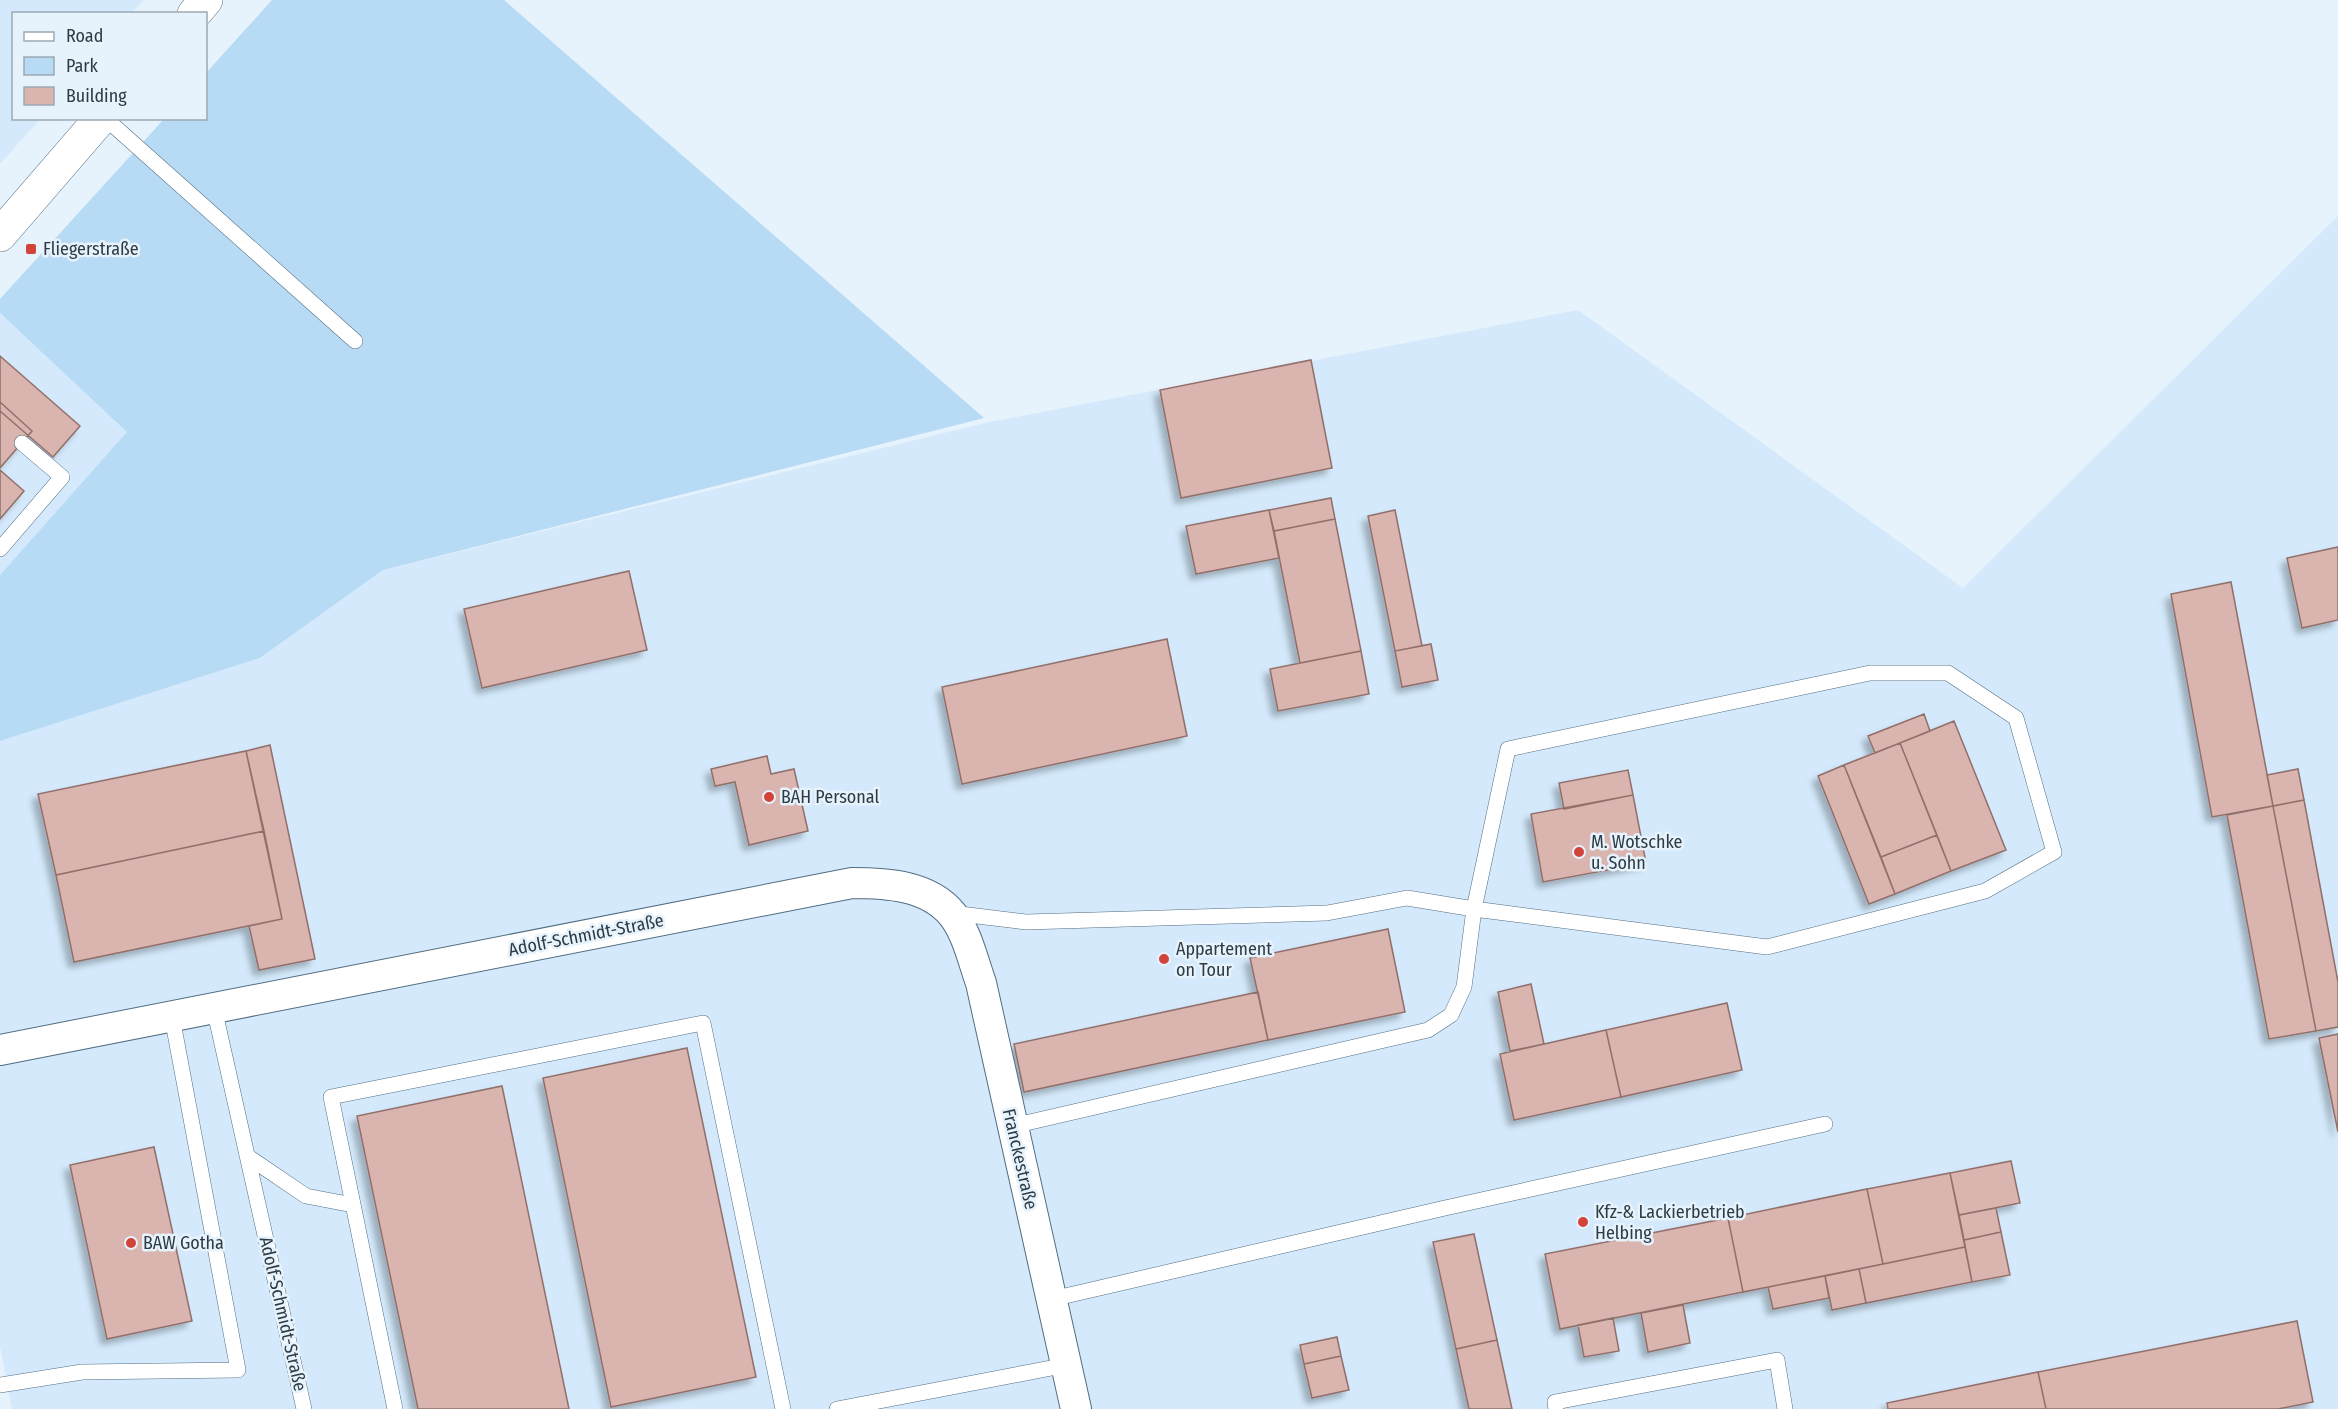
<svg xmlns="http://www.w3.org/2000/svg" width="2338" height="1409" viewBox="0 0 2338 1409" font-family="'Fira Sans Condensed',sans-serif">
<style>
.built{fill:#d4eafc}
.green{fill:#b7daf5}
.building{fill:#dab4af;stroke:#926f6a;stroke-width:1.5;filter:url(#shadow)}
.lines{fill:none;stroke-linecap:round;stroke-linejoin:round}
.lane-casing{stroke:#526d81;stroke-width:16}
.street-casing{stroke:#526d81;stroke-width:32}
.secondary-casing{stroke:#526d81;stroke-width:34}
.lane{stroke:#fff;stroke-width:15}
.street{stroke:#fff;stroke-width:30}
.secondary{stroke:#fff;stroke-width:33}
.poi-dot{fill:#d2443a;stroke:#e6f2fc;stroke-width:2}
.labels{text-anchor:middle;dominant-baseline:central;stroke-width:5;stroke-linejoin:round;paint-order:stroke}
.poi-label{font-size:18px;fill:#2f3b44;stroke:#e6f2fc;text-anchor:start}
.street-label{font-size:18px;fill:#2f3b44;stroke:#e6f2fc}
</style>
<defs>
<filter id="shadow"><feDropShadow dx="-5.5" dy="5.5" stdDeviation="3" flood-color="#0004"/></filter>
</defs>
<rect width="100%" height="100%" fill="#e6f2fc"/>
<!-- built -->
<path class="built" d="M0 0H144L132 13 14 14V118L40 119 0 164Z
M2338 216V1409H12L0 1346V741L260 658 383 570 985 423 1578 310 1963 588Z
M0 313 128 432 0 575Z"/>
<!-- green -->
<path class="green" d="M272 0H504L984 418 383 570 260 658 0 741V575L127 432 0 313V299L164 119 206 118V73Z"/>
<!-- building -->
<path class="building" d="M0 356 80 426 53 457 0 411Z
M1311 360 1332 468 1181 498 1160 390Z
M0 402 32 431 0 468Z
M0 470 24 491 0 519Z
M1331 498 1335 519 1274 531 1269 510Z
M1269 510 1279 558 1196 574 1186 526Z
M1395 510 1422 646 1395 651 1368 516Z
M1335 519 1361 651 1300 663 1274 531Z
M2338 547V620L2302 628 2287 558Z
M629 571 647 650 482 688 464 609Z
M2231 582 2273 806 2212 817 2171 594Z
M1167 639 1187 736 962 784 942 687Z
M1431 644 1438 680 1402 687 1395 651Z
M1361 651 1369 694 1278 711 1270 669Z
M1924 714 1930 731 1875 753 1868 736Z
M1954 721 2006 850 1951 871 1900 743Z
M1900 743 1937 835 1881 857 1844 765Z
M270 745 315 959 259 970 249 926 282 919 246 751Z
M246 751 264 831 56 875 38 794Z
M767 756 771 774 794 769 808 831 749 845 735 782 715 786 711 769Z
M1844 765 1895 894 1869 904 1818 776Z
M2298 769 2304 800 2273 806 2267 775Z
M1628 770 1633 795 1564 809 1559 783Z
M1633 795 1646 863 1543 882 1531 814Z
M2304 800 2338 982V1027L2316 1031 2273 806Z
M2273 806 2316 1031 2269 1039 2227 815Z
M264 831 282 919 74 962 56 875Z
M1937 835 1951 871 1895 894 1881 857Z
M1388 929 1405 1012 1268 1040 1250 958Z
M1531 984 1544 1044 1510 1051 1498 992Z
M1258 992 1268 1040 1024 1092 1014 1044Z
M1727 1003 1742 1070 1621 1097 1606 1030Z
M1606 1030 1621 1097 1514 1120 1500 1054Z
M2338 1034V1132L2319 1038Z
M687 1048 756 1377 611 1407 543 1078Z
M502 1086 569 1409H418L357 1116Z
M154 1147 192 1321 107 1339 70 1165Z
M2011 1161 2020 1203 1959 1215 1950 1173Z
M1950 1173 1965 1247 1883 1264 1867 1189Z
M1867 1189 1883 1264 1743 1292 1728 1218Z
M1996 1208 2001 1232 1964 1240 1959 1215Z
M1728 1218 1743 1292 1560 1329 1545 1254Z
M2001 1232 2010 1275 1972 1282 1964 1240Z
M1474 1234 1497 1340 1456 1349 1433 1242Z
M1965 1247 1972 1282 1866 1303 1859 1269Z
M1859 1269 1866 1303 1832 1310 1825 1276Z
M1825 1276 1829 1298 1773 1309 1768 1287Z
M1683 1305 1690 1343 1648 1352 1641 1313Z
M1613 1318 1619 1351 1584 1357 1578 1325Z
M2297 1321 2313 1402 2278 1409H2046L2038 1372Z
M1337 1337 1341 1356 1304 1364 1300 1345Z
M1497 1340 1512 1409H1469L1456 1349Z
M1341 1356 1349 1390 1312 1398 1304 1364Z
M2038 1372 2046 1409H1888L1887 1403Z"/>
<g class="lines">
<defs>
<path id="lane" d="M105 118 355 341
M0 549 62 477 22 443
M952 913 1026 922 1327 913 1407 898 1474 909 1508 749 1870 673H1948L2016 718 2054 852 1985 891 1767 947 1474 909 1464 987 1451 1015 1428 1030 1013 1126
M214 1008 304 1409
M247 1156 306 1196 353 1205
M1052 1299 1445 1208 1825 1124
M0 1385 82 1372 238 1370 172 1017
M395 1409 331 1097 703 1023 783 1409
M837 1409 1067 1365
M1556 1409 1555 1402 1777 1360 1785 1409"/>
<path id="street" d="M0 1050 852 883C886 883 928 885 952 914 967 932 973 961 981 983L1076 1409"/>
<path id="secondary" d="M194 14 206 0
M0 235 101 118"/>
</defs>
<!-- lane casing -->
<use href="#lane" class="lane-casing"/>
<!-- street casing -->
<use href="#street" class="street-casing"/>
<!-- secondary casing -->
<use href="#secondary" class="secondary-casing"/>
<!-- lane -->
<use href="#lane" class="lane"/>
<!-- street -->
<use href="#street" class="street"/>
<!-- secondary -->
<use href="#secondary" class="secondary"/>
</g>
<!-- markers -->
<g class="poi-dot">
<rect x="25" y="243" width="12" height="12" rx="3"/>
<circle cx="769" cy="797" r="6"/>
<circle cx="1579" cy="852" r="6"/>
<circle cx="1164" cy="959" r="6"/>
<circle cx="1583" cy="1222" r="6"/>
<circle cx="131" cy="1243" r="6"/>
</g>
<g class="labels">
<!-- poi labels -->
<g class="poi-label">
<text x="43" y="249">Fliegerstraße</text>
<text x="781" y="797">BAH Personal</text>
<text x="1591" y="842">M. Wotschke<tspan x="1591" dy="21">u. Sohn</tspan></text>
<text x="1176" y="949">Appartement<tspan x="1176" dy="21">on Tour</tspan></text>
<text x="1595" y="1212">Kfz-&amp; Lackierbetrieb<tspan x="1595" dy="21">Helbing</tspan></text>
<text x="143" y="1243">BAW Gotha</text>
</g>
<!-- street labels -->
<g class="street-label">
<text transform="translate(586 935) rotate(-11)">Adolf-Schmidt-Straße</text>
<text transform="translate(1020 1159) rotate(77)">Franckestraße</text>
<text transform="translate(283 1314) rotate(77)">Adolf-Schmidt-Straße</text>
</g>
</g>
<!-- legend -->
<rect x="12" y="12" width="195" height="108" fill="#e6f2fc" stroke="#9da9b2" stroke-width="1.5"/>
<rect x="24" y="32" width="30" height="9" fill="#ffffff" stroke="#9da9b2" stroke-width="1.5"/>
<text x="66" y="42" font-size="18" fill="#2f3b44">Road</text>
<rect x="24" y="57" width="30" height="18" fill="#b7daf5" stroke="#9da9b2" stroke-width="1.5"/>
<text x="66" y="72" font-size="18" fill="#2f3b44">Park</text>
<rect x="24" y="87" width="30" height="18" fill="#dab4af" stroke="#9da9b2" stroke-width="1.5"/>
<text x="66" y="102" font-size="18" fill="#2f3b44">Building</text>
</svg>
